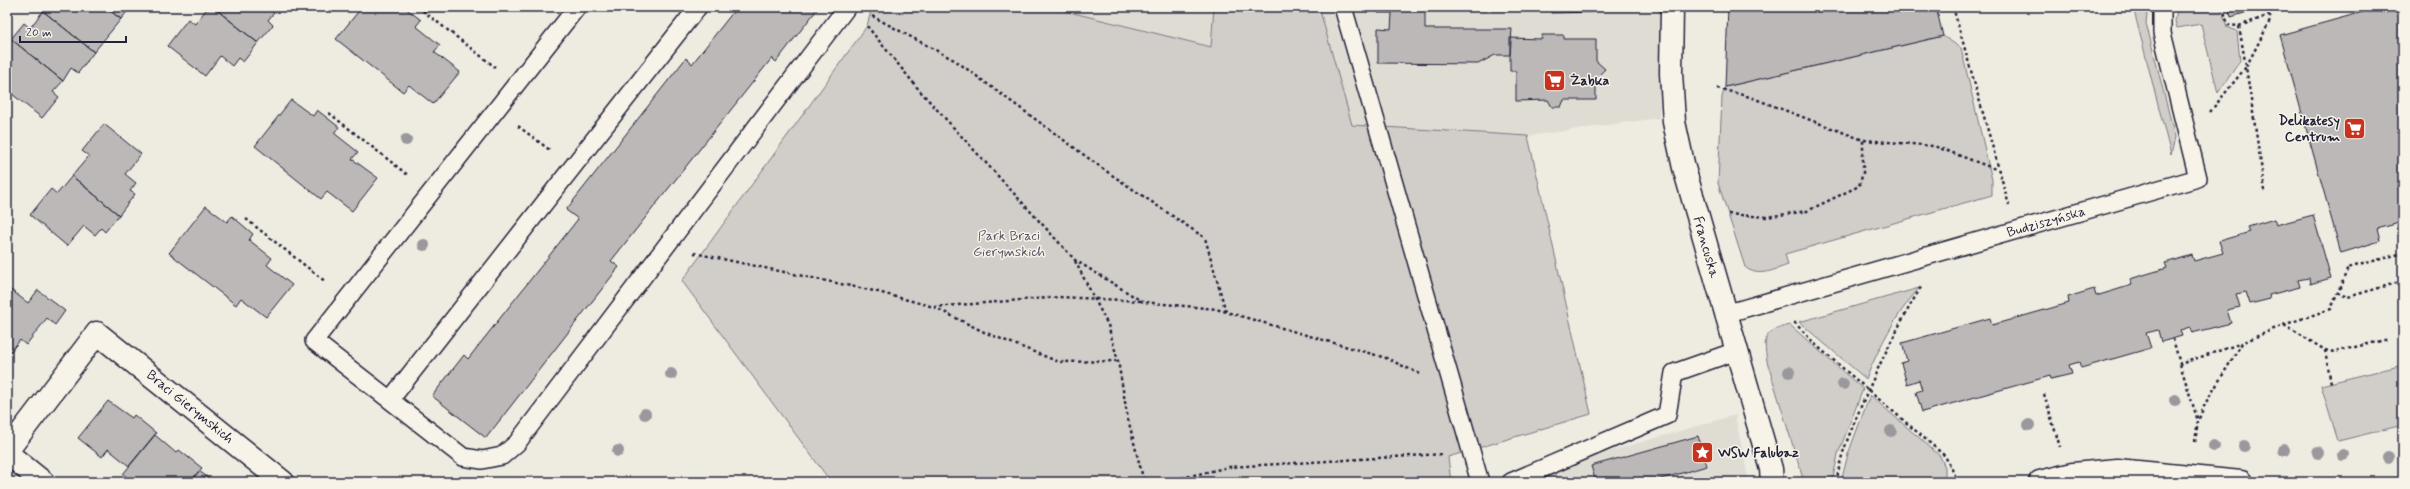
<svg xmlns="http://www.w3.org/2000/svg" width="2410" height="489" viewBox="0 0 2410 489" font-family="Mynerve,sans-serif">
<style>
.built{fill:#dfdcd4}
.green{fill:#d1cdc9;stroke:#7a7882}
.building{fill:#bbb8b7;stroke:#22223b}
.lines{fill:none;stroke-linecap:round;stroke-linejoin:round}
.service-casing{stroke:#22223b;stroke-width:20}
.minor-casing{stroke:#22223b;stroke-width:25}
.path{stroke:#22223b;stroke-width:2.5;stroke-dasharray:3 3;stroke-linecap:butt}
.service{stroke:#f7f3e8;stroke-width:17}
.minor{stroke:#f7f3e8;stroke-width:22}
.tree{fill:#9b989d}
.labels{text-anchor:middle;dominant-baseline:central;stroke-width:3;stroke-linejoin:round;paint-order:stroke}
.poi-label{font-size:14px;font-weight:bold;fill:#22223b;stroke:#f7f3e8;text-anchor:start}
.street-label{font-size:14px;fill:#22223b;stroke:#f7f3e8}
.park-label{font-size:14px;fill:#575566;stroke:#f7f3e8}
</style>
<rect width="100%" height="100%" fill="#eeebe1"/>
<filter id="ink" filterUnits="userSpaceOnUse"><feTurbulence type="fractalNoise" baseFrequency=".025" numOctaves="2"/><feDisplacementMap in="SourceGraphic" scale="8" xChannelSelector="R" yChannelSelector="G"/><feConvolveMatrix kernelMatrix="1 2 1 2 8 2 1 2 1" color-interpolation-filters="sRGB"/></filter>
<g filter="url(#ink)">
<!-- built -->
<path class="built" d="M1049 7H1214L1211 47Z
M1319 7H1661L1659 118 1528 136 1351 125Z
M1735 415 1749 482H1533L1573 462Z"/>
<!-- green -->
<path class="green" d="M872 7H1049L1211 47 1214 7H1319L1352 125 1528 136 1591 414 1448 457 1451 482H831L682 281 867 26Z
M2133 7H2148L2146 23 2175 137 2171 155Z
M2178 7H2221L2227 27 2237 31 2240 61 2218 93 2201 24 2177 28 2175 21Z
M1943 36 1961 48 1992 180V195L1785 254 1788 265C1773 270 1758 278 1745 267L1718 183 1722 97 1725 87Z
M1919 288C1895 316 1880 345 1866 379L1799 322Z
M1790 325 1863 389 1838 454 1832 482H1804L1767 361C1763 335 1764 332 1790 325Z
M2403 365V425L2338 441 2321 385Z
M1870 395 1940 456 1945 467V477L1925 482H1841L1848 454Z"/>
<!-- building -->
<path class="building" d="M46 7H105L121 19 94 52 43 11Z
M105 7H131L121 19Z
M208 7H213L258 43 243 62 238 58 232 66 220 56 205 76 167 46 188 19 195 24Z
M213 7H265L274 13 268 20 273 25 258 43Z
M362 7H391L394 10 396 7H404L421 20 416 26 440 45 434 52 460 72 433 104 409 85 403 92 336 39Z
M737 7H819L776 62 772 58 611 261 619 267 486 438 432 396 464 355 468 359 578 219 566 210 686 58 692 64Z
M1379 7H1425V29H1512L1510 55H1495L1478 64 1378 63V28L1391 29 1392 13H1378Z
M1456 7H1527V10H1455Z
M1551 7H1595V12L1551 13Z
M1728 7H1936L1943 36 1725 87Z
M2228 7H2257L2258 9 2231 17Z
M2381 7H2403V222L2377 229 2380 241 2341 253 2280 35Z
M43 11 94 52 78 73 71 68 63 81 11 39 24 23 30 28Z
M1542 35H1564V39H1596V61L1605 69 1596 78V100H1564L1561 107H1552L1548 100 1516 101V71H1510V38L1542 39Z
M11 39 63 81 53 92 59 97 42 118 7 90V43Z
M291 100 313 116 317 110 339 127 334 133 358 152 352 159 378 178 352 211 327 192 321 199 255 146Z
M104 124 141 154 125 174 136 183 130 191 135 194 119 215 72 176 89 156 82 151Z
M7 154 12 157 7 163Z
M72 176 119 215 105 232 101 228 95 235 84 226 67 246 30 215 51 189 57 194Z
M206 206 227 222 232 216 253 234 249 240 272 258 267 265 292 285 266 317 241 298 236 305 169 253Z
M2313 215 2331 278 2310 284 2309 278 2298 280 2300 287 2269 295 2270 299 2250 304 2246 292 2236 294 2240 307 2227 310 2231 323 2192 333 2190 327 2180 330 2182 336 2161 342 2158 330 2146 333 2151 348 2081 368 2079 362 2069 365 2072 374 2051 379 2050 376 1922 412 1916 392 1922 390 1919 380 1907 384 1901 363 1907 361 1902 343 1990 318 1992 325 2069 303 2068 297 2094 289 2096 296 2132 285 2130 279 2167 268 2165 263 2192 255 2194 261 2223 253 2219 241 2250 232 2248 227 2274 219 2276 225Z
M7 287 28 303 38 290 65 311 55 325 47 318 26 345 20 340 7 356Z
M108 401 132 418 134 415 156 433 129 466 108 449 102 457 78 438Z
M155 435 176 453 179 450 202 468 190 482H133L123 474Z
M1698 436 1707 466 1650 482H1596L1591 466Z
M199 471 214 482H190Z
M564 479 568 482H553V481Z"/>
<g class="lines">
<defs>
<path id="service" d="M698 7 390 400 463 457 482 460 502 456 517 443 847 7
M1343 7 1480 482
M1725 314 2198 178 2162 33V7
M390 400 314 341 577 7
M1511 482 1667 415 1674 373 1736 351"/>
<path id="minor" d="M1672 7 1671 73 1674 122 1684 168 1771 469 1772 482
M7 451 97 333 283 482
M7 453 43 482
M2040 482 2073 474 2117 470 2241 482"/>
</defs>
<!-- service casing -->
<use href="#service" class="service-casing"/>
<!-- minor casing -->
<use href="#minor" class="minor-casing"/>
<!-- path -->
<path class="path" d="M418 7 495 67
M1953 7 2009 205
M872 16 956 61 1106 171 1205 238 1226 312
M867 26 920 91 1075 260 1143 302 1216 309 1386 358 1420 374
M2239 26 2270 15
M1717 88 1750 97 1863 140 1934 146 1998 170
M2210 112 2246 67 2239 26 2228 25 2224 11
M329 113 409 176
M518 126 551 151
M2265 191 2246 67 2270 21V7
M1728 214 1766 217 1807 211 1859 186 1863 173V140
M246 219 326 282
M694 253 874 291 934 307 984 332 1059 362 1118 361
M1075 261 1108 325 1118 361 1128 419 1144 482
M2337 293 2348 297 2403 281
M934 307 1059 297 1143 301
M1794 322 1817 346 1945 456 1958 481
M2284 325 2325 350 2331 383
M2173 339 2180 364 2242 343
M2325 350 2334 352 2389 339
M2180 364 2198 421
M2044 394 2060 447
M2195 442 2198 421 2205 404 2242 343 2283 325 2331 309 2348 268 2403 253
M1164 482 1229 467 1443 454
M1837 482C1839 455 1852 429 1862 404 1880 363 1898 325 1921 287"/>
<!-- service -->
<use href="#service" class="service"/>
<!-- minor -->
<use href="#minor" class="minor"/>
</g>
<!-- trees -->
<g class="tree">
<circle cx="406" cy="140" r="6"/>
<circle cx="424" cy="245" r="6"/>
<circle cx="1789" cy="372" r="6"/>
<circle cx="671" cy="374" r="6"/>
<circle cx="1843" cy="384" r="6"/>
<circle cx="2175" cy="400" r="6"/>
<circle cx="645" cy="414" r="6"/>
<circle cx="2029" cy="425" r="6"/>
<circle cx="1891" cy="431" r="6"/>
<circle cx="2214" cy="446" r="6"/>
<circle cx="2244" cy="446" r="6"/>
<circle cx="2284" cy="450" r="6"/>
<circle cx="618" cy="451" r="6"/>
<circle cx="2318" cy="453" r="6"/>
<circle cx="2343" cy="455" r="6"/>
<circle cx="2388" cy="457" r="6"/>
</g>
</g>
<!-- icons -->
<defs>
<symbol id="supermarket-square" viewBox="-11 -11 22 22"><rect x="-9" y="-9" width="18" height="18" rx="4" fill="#c8321e" stroke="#f7f3e8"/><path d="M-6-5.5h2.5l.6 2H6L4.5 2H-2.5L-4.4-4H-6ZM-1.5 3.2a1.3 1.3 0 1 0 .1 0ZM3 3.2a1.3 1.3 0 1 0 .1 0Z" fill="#fff"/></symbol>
<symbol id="sight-square" viewBox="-11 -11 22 22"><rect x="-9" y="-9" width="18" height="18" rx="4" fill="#c8321e" stroke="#f7f3e8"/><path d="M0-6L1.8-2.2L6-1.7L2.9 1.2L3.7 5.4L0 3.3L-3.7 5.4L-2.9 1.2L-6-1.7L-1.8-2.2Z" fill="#fff"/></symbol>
</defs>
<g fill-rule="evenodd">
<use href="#supermarket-square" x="1542" y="68" width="25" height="25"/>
<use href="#supermarket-square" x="2342" y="116" width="25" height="25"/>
<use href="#sight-square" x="1690" y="440" width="25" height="25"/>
</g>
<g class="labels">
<!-- poi labels -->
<g class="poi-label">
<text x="1570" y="81">Żabka</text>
<text x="2340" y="121" text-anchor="end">Delikatesy<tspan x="2340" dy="16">Centrum</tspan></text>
<text x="1718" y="453">WSW Falubaz</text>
</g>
<!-- street labels -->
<g class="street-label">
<text transform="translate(2046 222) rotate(-16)">Budziszyńska</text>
<text transform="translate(1706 247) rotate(74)">Francuska</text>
<text transform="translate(190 407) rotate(39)">Braci Gierymskich</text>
</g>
<!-- park labels -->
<g class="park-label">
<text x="1009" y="236">Park Braci<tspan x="1009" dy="16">Gierymskich</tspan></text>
</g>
</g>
<!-- margin -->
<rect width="2410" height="489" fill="none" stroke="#f7f3e8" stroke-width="24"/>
<rect x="12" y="12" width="2386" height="465" fill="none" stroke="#22223b" stroke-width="1.5" filter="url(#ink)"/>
<!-- scale -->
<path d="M20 36v6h106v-6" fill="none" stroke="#22223b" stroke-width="2"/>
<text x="26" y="36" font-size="12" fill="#22223b" stroke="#f7f3e8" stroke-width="3" paint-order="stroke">20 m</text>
</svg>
